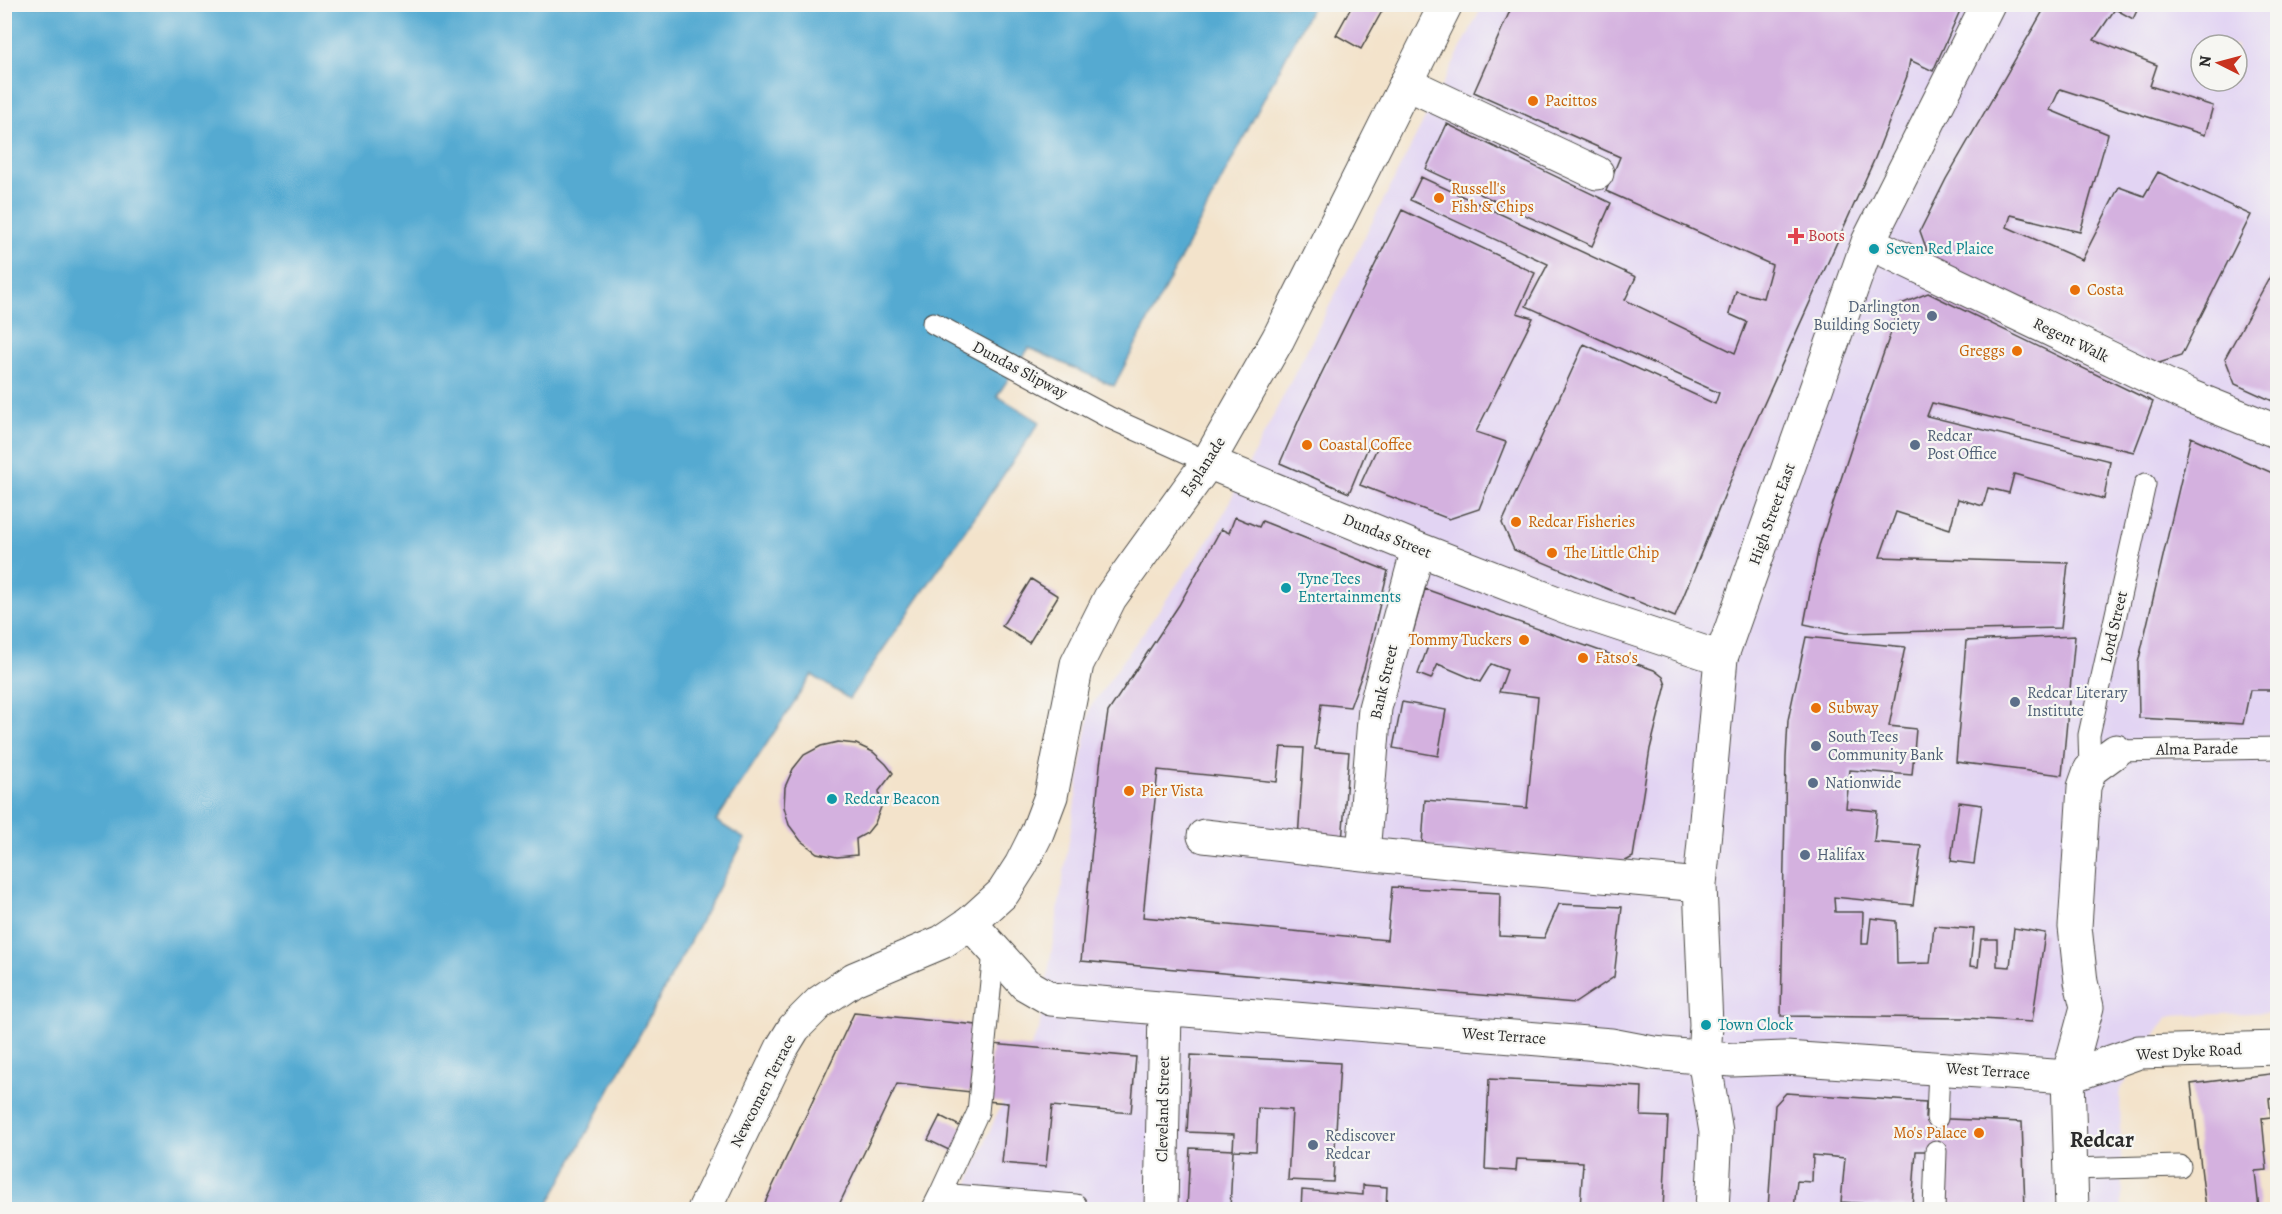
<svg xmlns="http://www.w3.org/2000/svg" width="2282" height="1214" viewBox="0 0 2282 1214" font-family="Alegreya,serif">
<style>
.built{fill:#e2d4f3;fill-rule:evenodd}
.water{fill:#55aad1;stroke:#406a7e;stroke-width:1.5}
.building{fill:#d4b1df}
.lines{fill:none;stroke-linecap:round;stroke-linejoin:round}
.lane-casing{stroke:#494743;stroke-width:23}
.street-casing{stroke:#494743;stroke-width:35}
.secondary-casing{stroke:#494743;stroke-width:35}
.lane{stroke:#fff;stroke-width:21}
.street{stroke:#fff;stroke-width:33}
.secondary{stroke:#fff;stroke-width:33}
.food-dot{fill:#e8710a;stroke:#f6f6f2;stroke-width:2}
.health-dot{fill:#e0444e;stroke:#f6f6f2;stroke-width:2}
.culture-dot{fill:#0f9aa8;stroke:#f6f6f2;stroke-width:2}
.service-dot{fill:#5c6f8a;stroke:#f6f6f2;stroke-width:2}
.labels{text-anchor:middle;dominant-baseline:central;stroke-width:4.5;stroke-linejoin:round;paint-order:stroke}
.food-label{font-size:16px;fill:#c56008;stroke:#f6f6f2;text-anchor:start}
.health-label{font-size:16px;fill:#be3a42;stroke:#f6f6f2;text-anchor:start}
.culture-label{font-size:16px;fill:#0d838f;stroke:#f6f6f2;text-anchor:start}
.service-label{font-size:16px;fill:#4e5e75;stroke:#f6f6f2;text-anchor:start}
.street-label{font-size:16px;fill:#2b2b2b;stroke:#f6f6f2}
.district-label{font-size:22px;font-weight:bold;fill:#2b2b2b;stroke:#f6f6f2}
</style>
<rect width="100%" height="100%" fill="#f6f6f2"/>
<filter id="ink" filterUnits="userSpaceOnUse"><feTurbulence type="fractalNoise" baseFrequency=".0167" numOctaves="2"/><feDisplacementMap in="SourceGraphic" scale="12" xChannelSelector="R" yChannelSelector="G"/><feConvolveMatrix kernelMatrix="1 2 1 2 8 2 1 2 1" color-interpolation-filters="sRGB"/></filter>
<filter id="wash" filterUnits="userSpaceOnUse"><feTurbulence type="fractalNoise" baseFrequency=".008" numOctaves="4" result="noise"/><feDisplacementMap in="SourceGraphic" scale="24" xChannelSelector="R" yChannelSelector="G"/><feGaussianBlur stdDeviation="1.35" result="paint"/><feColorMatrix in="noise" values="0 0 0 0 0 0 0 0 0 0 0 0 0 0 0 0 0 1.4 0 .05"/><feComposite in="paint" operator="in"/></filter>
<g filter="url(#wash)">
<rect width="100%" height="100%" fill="#f3e3cb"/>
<!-- built -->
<path class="built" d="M1483 5H2277V32L2271 46 2278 60 2277 1012 2168 1016 2120 1089 2122 1209 958 1210 996 1116 1039 1030 1090 708 1214 532ZM2201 45H2237V81H2201Z"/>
<!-- water -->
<path class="water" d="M5 5H1313L1114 386 1029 348 997 396 1040 422 849 699 812 675 716 821 745 839 546 1209 5 1210Z"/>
<g id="blocks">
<!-- building -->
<path class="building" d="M1353 4H1386L1361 49 1336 35Z
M1513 4H1963L1933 71 1910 60 1907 76 1875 158 1740 457 1675 617 1514 550 1502 523 1584 344 1715 404 1719 393 1526 306 1548 264 1410 200 1421 177 1636 277 1625 300 1735 353 1747 322 1729 314 1736 291 1763 298 1772 265 1606 191 1620 157 1474 92Z
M2047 4H2140L2133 19 2115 9 2094 40 2157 65 2150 86 2213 106 2205 135 2060 89 2050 110 2108 134 2080 232 2011 215 2007 227 2082 260 2119 187 2144 196 2158 172 2251 215 2181 356 2159 363 1930 259 1920 231 1946 179Z
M1447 124 1611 203 1592 246 1426 169Z
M1402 210 1535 273 1517 313 1533 318 1476 432 1506 442 1479 509 1449 519 1360 485 1377 448 1369 445 1349 493 1280 463 1301 415Z
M2277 264V403L2235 384 2225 358Z
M1928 293 2153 402 2134 452 1932 403 1927 416 2110 461 2104 499 2014 474 2009 493 1988 488 1983 506 1958 499 1950 529 1896 512 1880 557 2068 563 2061 628 1846 633 1804 624 1819 546 1866 403 1901 304Z
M2191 437 2277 475V690H2250L2243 724 2139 718 2138 663Z
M1235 517 1259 527 1262 521 1388 571 1364 669 1350 707 1321 704 1315 749 1349 752 1342 842 1298 839 1304 748 1281 747 1277 782 1158 770 1143 917 1387 940 1392 887 1500 893 1499 936 1544 938 1559 904 1622 907 1614 977 1575 1003 1081 961 1100 765 1108 712 1179 605 1221 529 1229 533Z
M1031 579 1058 596 1029 643 1002 626Z
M1425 589 1654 670 1663 677 1666 685 1650 749 1633 857 1620 864 1422 845 1425 800 1527 808 1538 697 1499 692 1507 670 1491 664 1480 682 1438 664 1431 679 1418 674 1430 641 1412 636Z
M2075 636 2062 775 1956 762 1966 641Z
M1806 637 1905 647 1889 726 1916 729 1912 775 1850 770 1846 808 1877 811 1874 842 1921 846 1913 905 1834 897 1835 912H1863L1862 944H1868L1871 918 1896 921 1897 964 1930 963 1934 926 1974 929 1970 966 1978 967 1981 939H1997V966L2010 967 2014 928 2045 933 2032 1022 1964 1018 1781 1016 1786 758 1788 720Z
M1402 702 1446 710 1438 756 1393 748Z
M838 742 856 744 873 752 886 764 893 773 879 791 881 807 875 823 867 833 856 839 857 855 837 857 817 853 801 841 789 825 784 807 785 787 793 769 804 755 821 746Z
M1959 802 1982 805 1974 864 1951 861Z
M854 1013 977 1025 971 1092 897 1084 837 1209H762Z
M992 1044 1136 1057 1131 1113 1052 1106 1046 1167 1002 1163 1008 1103 986 1101Z
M1191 1055 1340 1063 1333 1182 1288 1180 1292 1110 1258 1108 1256 1151 1233 1150 1234 1134 1187 1132Z
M2277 1073V1098L2269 1099 2271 1117 2262 1118 2267 1170 2255 1171 2259 1209H2206L2191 1084Z
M1489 1079 1642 1087 1641 1116 1668 1117 1663 1209H1580L1583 1162 1517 1159 1516 1171 1485 1169Z
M1786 1093 1926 1102 1925 1118 2022 1122 2025 1209H1944L1946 1151H1916L1912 1207 1841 1202 1845 1158 1813 1155 1812 1182 1797 1181 1794 1209H1768L1775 1105Z
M940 1116 966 1129 955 1153 928 1140Z
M1190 1148 1233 1150 1230 1209H1187Z
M1363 1185 1387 1187 1386 1209H1301L1302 1190 1363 1195Z"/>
</g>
</g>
<g filter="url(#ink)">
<use href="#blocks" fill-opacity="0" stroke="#494743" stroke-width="1.5"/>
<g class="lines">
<defs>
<path id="lane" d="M933 323 1108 417 1208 462
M2116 751 2278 748
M2090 770 2089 735 2145 484
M1937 1118 1939 1068
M2070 1169 2180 1166
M940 1194 978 1112 994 951
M932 1210 940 1194 1076 1205
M1934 1210 1936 1151"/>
<path id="street" d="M1406 83 1597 173
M1868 242 2189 396 2278 432
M1208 462 1418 549 1567 607 1721 658
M1204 836 1363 854 1700 885
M1363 854 1375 708 1418 549
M970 923 1025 984 1051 999 1611 1045 1653 1053 1732 1060 1785 1058 2068 1077 2139 1052 2278 1048
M1161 1210 1165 1009
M1712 1210 1716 1132 1704 1058 1706 1025 1700 885 1721 658 1868 242 1988 4
M2072 1210 2068 1077 2087 1007 2081 982 2075 927 2084 787 2090 770 2116 751"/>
<path id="secondary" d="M704 1210 783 1046 794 1028 820 1002 854 979 942 942 970 923 1003 893 1021 865 1037 833 1051 796 1077 664 1110 598 1208 462 1278 339 1446 4"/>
</defs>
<!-- lane casing -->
<use href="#lane" class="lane-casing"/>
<!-- street casing -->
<use href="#street" class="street-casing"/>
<!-- secondary casing -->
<use href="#secondary" class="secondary-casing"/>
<!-- lane -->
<use href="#lane" class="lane"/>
<!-- street -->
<use href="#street" class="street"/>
<!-- secondary -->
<use href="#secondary" class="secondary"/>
</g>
</g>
<!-- markers -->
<g class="food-dot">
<circle cx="1533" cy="101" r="6"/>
<circle cx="1439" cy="198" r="6"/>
<circle cx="2075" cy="290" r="6"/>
<circle cx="2017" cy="351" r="6"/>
<circle cx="1307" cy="445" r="6"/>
<circle cx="1516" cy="522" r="6"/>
<circle cx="1552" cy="553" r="6"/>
<circle cx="1524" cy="640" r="6"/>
<circle cx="1583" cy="658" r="6"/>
<circle cx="1816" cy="708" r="6"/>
<circle cx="1129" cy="791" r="6"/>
<circle cx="1979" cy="1133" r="6"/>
</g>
<path class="health-dot" d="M1793 227h6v6h6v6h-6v6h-6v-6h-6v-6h6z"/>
<g class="culture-dot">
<circle cx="1874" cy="249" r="6"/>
<circle cx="1286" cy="588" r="6"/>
<circle cx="832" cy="799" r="6"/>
<circle cx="1706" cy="1025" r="6"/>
</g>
<g class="service-dot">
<circle cx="1932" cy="316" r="6"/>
<circle cx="1915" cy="445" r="6"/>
<circle cx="2015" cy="702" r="6"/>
<circle cx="1816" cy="746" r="6"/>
<circle cx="1813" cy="783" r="6"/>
<circle cx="1805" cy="855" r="6"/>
<circle cx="1313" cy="1145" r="6"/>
</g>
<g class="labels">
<!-- food labels -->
<g class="food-label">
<text x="1545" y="101">Pacittos</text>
<text x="1451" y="189">Russell's<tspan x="1451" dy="18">Fish &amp; Chips</tspan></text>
<text x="2087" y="290">Costa</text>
<text x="2005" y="351" text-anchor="end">Greggs</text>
<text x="1319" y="445">Coastal Coffee</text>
<text x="1528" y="522">Redcar Fisheries</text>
<text x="1564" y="553">The Little Chip</text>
<text x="1512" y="640" text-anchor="end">Tommy Tuckers</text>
<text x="1595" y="658">Fatso's</text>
<text x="1828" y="708">Subway</text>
<text x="1141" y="791">Pier Vista</text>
<text x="1967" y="1133" text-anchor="end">Mo's Palace</text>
</g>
<!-- health labels -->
<g class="health-label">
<text x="1808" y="236">Boots</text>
</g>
<!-- culture labels -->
<g class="culture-label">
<text x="1886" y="249">Seven Red Plaice</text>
<text x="1298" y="579">Tyne Tees<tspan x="1298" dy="18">Entertainments</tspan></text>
<text x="844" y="799">Redcar Beacon</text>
<text x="1718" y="1025">Town Clock</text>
</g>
<!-- service labels -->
<g class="service-label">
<text x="1920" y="307" text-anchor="end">Darlington<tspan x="1920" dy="18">Building Society</tspan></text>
<text x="1927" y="436">Redcar<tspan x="1927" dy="18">Post Office</tspan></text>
<text x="2027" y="693">Redcar Literary<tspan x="2027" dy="18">Institute</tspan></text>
<text x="1828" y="737">South Tees<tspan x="1828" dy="18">Community Bank</tspan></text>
<text x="1825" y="783">Nationwide</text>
<text x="1817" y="855">Halifax</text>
<text x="1325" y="1136">Rediscover<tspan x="1325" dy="18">Redcar</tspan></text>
</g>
<!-- street labels -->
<g class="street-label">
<text transform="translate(2071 340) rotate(26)">Regent Walk</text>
<text transform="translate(1020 370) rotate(28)">Dundas Slipway</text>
<text transform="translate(1203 467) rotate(-57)">Esplanade</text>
<text transform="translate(1772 514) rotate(-70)">High Street East</text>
<text transform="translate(1387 536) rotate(22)">Dundas Street</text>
<text transform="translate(2114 627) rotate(-77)">Lord Street</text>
<text transform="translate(1384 682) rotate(-77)">Bank Street</text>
<text transform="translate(2197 749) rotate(-1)">Alma Parade</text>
<text transform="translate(1504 1036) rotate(4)">West Terrace</text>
<text transform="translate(2189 1052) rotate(-3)">West Dyke Road</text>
<text transform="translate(1988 1071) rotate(4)">West Terrace</text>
<text transform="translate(763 1091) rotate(-63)">Newcomen Terrace</text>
<text transform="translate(1163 1109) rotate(-89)">Cleveland Street</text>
</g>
<!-- district labels -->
<g class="district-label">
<text x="2102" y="1140">Redcar</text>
</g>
</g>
<!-- margin -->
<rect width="2282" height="1214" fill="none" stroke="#f6f6f2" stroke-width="24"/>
<!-- north arrow -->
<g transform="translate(2219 63) rotate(276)"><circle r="28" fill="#f6f6f2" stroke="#a5a5a2" stroke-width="1.5"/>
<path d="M0-4.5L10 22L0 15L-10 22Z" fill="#c8321e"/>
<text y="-9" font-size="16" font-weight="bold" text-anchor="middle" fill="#2b2b2b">N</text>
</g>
</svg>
